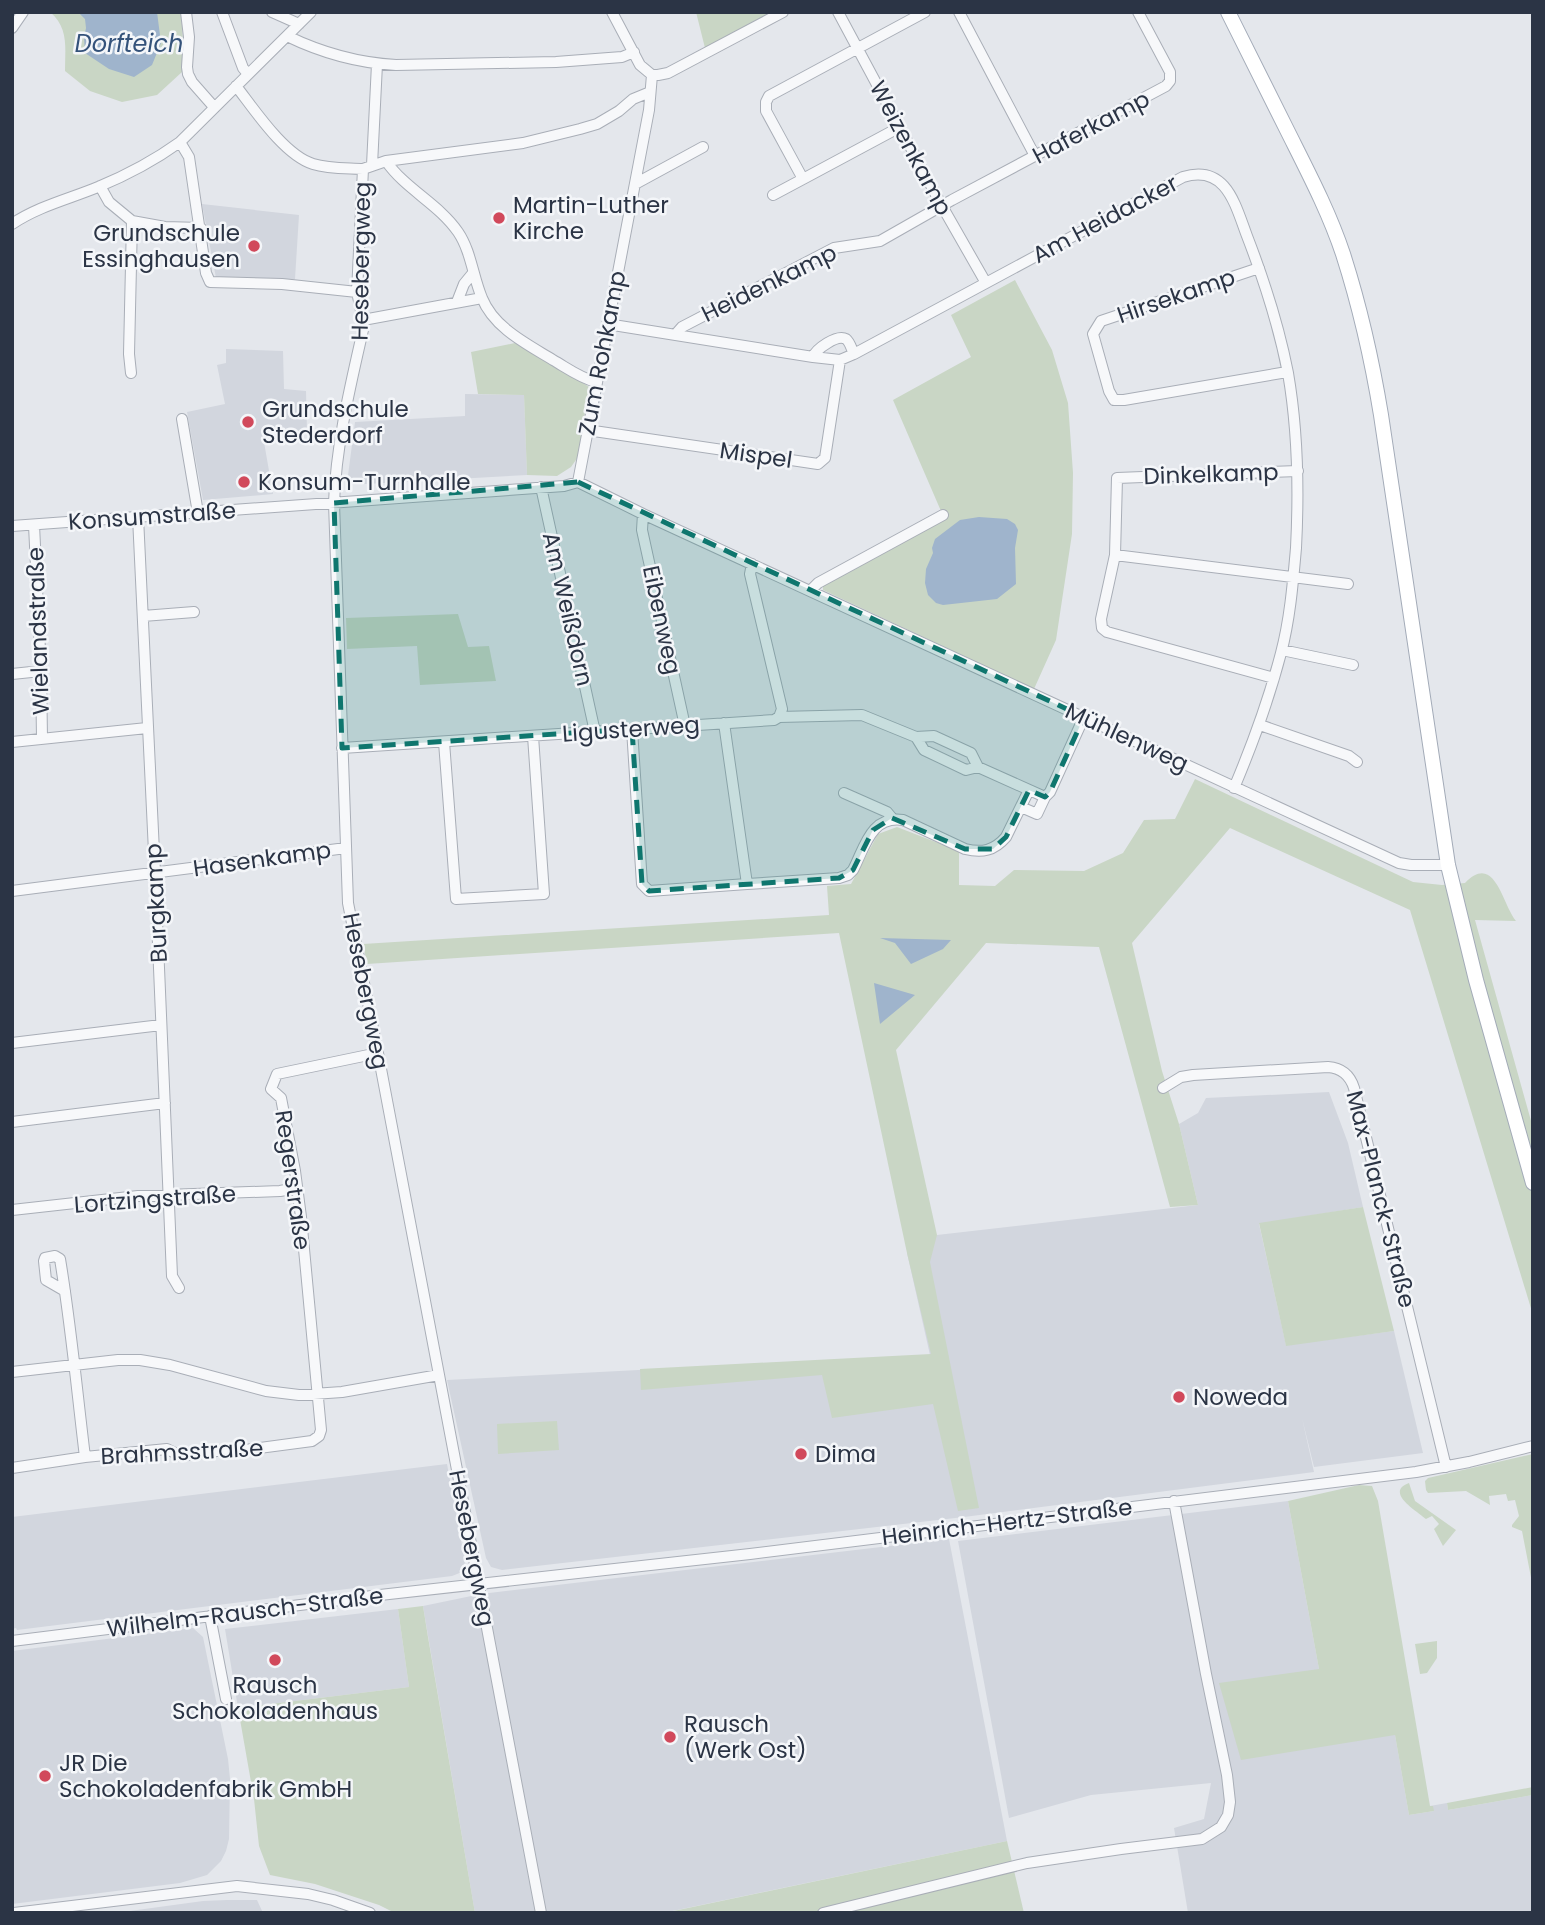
<svg xmlns="http://www.w3.org/2000/svg" width="1545" height="1925" viewBox="0 0 1545 1925" font-family="Poppins,sans-serif">
<style>
.built{fill:#d2d6de}
.green{fill:#c9d6c5}
.water{fill:#9fb4cc}
.lines{fill:none;stroke-linecap:round;stroke-linejoin:round}
.minor-casing{stroke:#a9aeb7;stroke-width:12}
.major-casing{stroke:#a3abb8;stroke-width:16}
.minor{stroke:#f7f8fa;stroke-width:10}
.major{stroke:#fff;stroke-width:14}
.marked{fill:#0f766e;fill-opacity:0.2;stroke:#0f766e;stroke-width:5;stroke-dasharray:14 9;stroke-linejoin:round}
.poi-dot{fill:#d1495b;stroke:#f4f6f9;stroke-width:2.5}
.labels{text-anchor:middle;dominant-baseline:central;stroke-width:5;stroke-linejoin:round;paint-order:stroke}
.street-label{font-size:23px;fill:#2b3445;stroke:#f4f6f9}
.poi-label{font-size:23px;fill:#2b3445;stroke:#f4f6f9;text-anchor:start}
.water-label{font-size:24px;font-style:italic;fill:#34527a;stroke:#f4f6f9}
</style>
<rect width="100%" height="100%" fill="#e4e7ec"/>
<!-- built -->
<path class="built" d="M202 204 299 215 295 279 216 278Z
M226 349 283 351 284 389 306 391 307 432 264 442 273 494 203 500 187 412 225 404 217 365 226 363Z
M465 394 524 395 527 475 348 485 347 483 355 422 465 416Z
M1329 1092 1348 1143 1363 1207 1259 1224 1286 1345 1394 1331 1423 1453 1314 1467 1302 1418 1314 1472 964 1517 502 1570 491 1567 486 1558 447 1380 930 1355 907 1253 937 1235 1198 1205 1179 1124 1198 1113 1206 1098Z
M447 1464 465 1562 462 1572 452 1576 17 1630 16 1628 12 1629V1517Z
M1288 1501 1319 1669 1395 1735 1409 1815 1434 1811 1430 1806 1447 1803 1448 1810 1533 1795V1913H1188L1174 1828 1204 1819 1211 1783 1091 1795 1009 1818 958 1541Z
M949 1539 1007 1841 663 1913H475L423 1606 481 1594Z
M398 1609 409 1687 238 1708 225 1629Z
M193 1628 203 1637 228 1759 230 1779 229 1839 226 1851 221 1861 207 1875 180 1883 12 1904V1651Z
M227 1900H257L263 1913H115L203 1901Z"/>
<!-- green -->
<path class="green" d="M50 12H181L183 42 182 72 157 95 122 102 90 91 65 71C65 48 69 28 50 12Z
M696 12H766L767 17 705 48Z
M1015 280 1052 350 1068 403 1073 473 1072 534 1056 640 1034 689 823 590V586L944 518 893 400 971 357 951 315Z
M515 343 564 370 589 387 578 457 571 467 557 476 527 475 524 395 478 394 471 352Z
M458 614 468 647 489 646 496 681 420 685 417 646 347 649 346 618Z
M1195 779 1413 882 1442 885 1465 883C1495 852 1502 904 1516 921L1475 920 1533 1128V1315L1410 910 1230 828 1132 943 1162 1071 1179 1124 1198 1205 1170 1207 1099 947 986 943 896 1050 937 1235 930 1262 979 1508 958 1511 933 1404 832 1418 822 1375 641 1390 640 1369 931 1354 907 1253 839 933 367 964 363 944 829 915 827 886 851 884 878 834 897 827 959 851V885L995 886 1014 870 1084 871 1123 853 1144 820 1175 819Z
M1363 1207 1394 1331 1286 1346 1259 1223Z
M557 1421 559 1450 498 1454 497 1424Z
M1533 1454V1588L1522 1531 1512 1527V1525L1519 1516 1515 1500 1508 1501 1506 1494 1489 1496 1490 1505 1466 1491 1428 1493 1426 1490 1425 1481 1428 1478Z
M1409 1483 1415 1501 1456 1530 1443 1546 1434 1529 1439 1524 1432 1516 1426 1519C1417 1511 1384 1492 1409 1483Z
M1359 1485 1372 1486 1378 1501 1430 1806H1433L1434 1811 1409 1815 1395 1735 1241 1760 1219 1683 1319 1669 1288 1501Z
M423 1606 428 1637 475 1913H395L379 1905 315 1884 270 1875 259 1846 254 1799 238 1708 409 1687 398 1609Z
M1437 1641V1658L1427 1673 1420 1674 1415 1644Z
M1533 1787V1795L1448 1810 1447 1803Z
M1007 1841 1024 1913H664Z"/>
<!-- water -->
<path class="water" d="M78 12H157L161 43 152 65 134 77 109 69 85 53 84 38 86 28 85 19Z
M979 517 1007 519 1015 524 1018 530 1015 548 1016 584 997 599 943 605 936 603 928 595 925 583 926 569 933 553 932 548 935 539 960 520Z
M880 938 951 940 943 949 911 964 895 943Z
M874 983 915 995 880 1024Z"/>
<g class="lines">
<defs>
<path id="minor" d="M186 12 189 37 187 67 188 74 192 82 214 107
M222 12 243 68 248 74
M272 12 299 24
M612 12 640 65 652 75
M838 12 942 206 986 283
M959 12 1035 156
M12 28 23 12
M287 36C320 52 359 63 396 65L556 62 622 57 634 52
M652 75H658L668 73 783 12
M236 86C254 109 284 155 313 164 329 169 347 168 363 169
M900 127 803 179 766 111V102L769 96 925 12
M180 142 189 157 206 273 210 282 282 284 357 292
M386 161C405 189 439 204 458 232 471 251 473 277 482 298 494 328 527 344 553 360 567 368 580 378 596 382
M372 165 377 64
M635 184 703 147
M100 186 109 202 132 221 165 227 201 228
M773 195 803 179
M12 224C39 206 69 199 98 187 127 175 155 160 180 142L311 12
M1259 268 1101 321 1093 334 1109 391 1114 400H1124L1287 372
M457 302 464 284 473 273
M363 320 482 298
M607 324 813 357 840 360 854 354 1183 177C1226 164 1235 204 1247 236 1264 280 1279 327 1288 373 1298 431 1299 490 1296 548 1293 582 1290 619 1281 653 1269 699 1253 743 1234 788
M675 335 682 327 834 248 880 241 952 200 1166 86 1170 81V72L1138 12
M813 357C816 349 837 334 846 339 850 342 852 350 854 354
M131 373 129 354 132 221
M182 419 198 513
M587 430 818 464 825 458 840 360
M578 482 649 110 652 75
M541 487 595 732
M643 514 642 530 685 726
M138 517 155 873 172 1276 179 1288
M34 525 41 671 42 738
M12 526 564 486 578 482 643 514 1399 863 1411 865H1448
M1115 555 1348 584
M752 564 750 574 782 709 779 717
M810 591 818 583 943 515
M143 616 194 612
M1282 650 1353 665
M12 674 41 671
M1274 678 1107 632 1102 628 1101 619 1115 555 1117 478 1298 471
M1260 725 1349 756 1357 762
M632 729 642 884 649 891 747 884 724 723
M916 737 924 750 966 770 978 767
M12 742 147 728
M444 742 456 899 544 894 533 736
M342 748 774 720 779 717 862 715 916 737 934 736 971 753 978 767 1045 797 1050 792 1084 717
M844 793 887 812 892 818
M1021 807 1037 814 1045 797
M747 884 839 878 848 875 853 870C865 847 871 815 903 820L965 849C982 853 994 851 1006 837L1029 790
M12 891 346 848
M12 1043 161 1025
M1163 1088 1181 1077 1193 1075 1328 1067C1341 1068 1350 1075 1354 1088L1446 1467
M12 1122 165 1103
M12 1210 138 1196 280 1191 297 1188
M65 1291 46 1280 44 1261 45 1258 55 1256 60 1259C71 1325 77 1392 85 1457
M12 1372 118 1360H140L170 1365 266 1391 299 1395 342 1392 439 1375
M12 1468 85 1457 167 1449 181 1456 231 1449 237 1451 312 1441 319 1436 321 1430 301 1217 295 1171 281 1098 271 1089 277 1074 378 1053
M210 1616 226 1699
M12 1641 380 1595 750 1554 1416 1472 1469 1462 1533 1446
M14 1913 237 1886 308 1894 333 1900 370 1913
M541 1913 378 1053 348 903 334 503C336 445 350 387 363 330V320L357 292 363 169 386 161 523 143 580 129 597 124 619 111 633 99 650 92
M823 1913 1027 1863 1121 1849 1202 1839 1221 1827 1228 1815 1230 1802 1227 1775 1206 1674 1174 1501"/>
<path id="major" d="M1228 12C1248 52 1268 92 1288 132 1308 172 1329 212 1343 254 1360 307 1372 360 1381 415L1448 865 1476 980 1533 1183"/>
</defs>
<!-- minor casing -->
<use href="#minor" class="minor-casing"/>
<!-- major casing -->
<use href="#major" class="major-casing"/>
<!-- minor -->
<use href="#minor" class="minor"/>
<!-- major -->
<use href="#major" class="major"/>
</g>
<!-- marked area -->
<path class="marked" d="M578 482 1084 717 1050 792 1045 797 1029 790 1006 837 993 849H965L892 818 873 830 853 870 839 878 649 891 642 884 632 729 342 748 334 503Z"/>
<!-- markers -->
<g class="poi-dot">
<circle cx="499" cy="218" r="7"/>
<circle cx="254" cy="246" r="7"/>
<circle cx="248" cy="422" r="7"/>
<circle cx="244" cy="482" r="7"/>
<circle cx="1179" cy="1397" r="7"/>
<circle cx="801" cy="1454" r="7"/>
<circle cx="275" cy="1660" r="7"/>
<circle cx="670" cy="1737" r="7"/>
<circle cx="45" cy="1776" r="7"/>
</g>
<g class="labels">
<!-- street labels -->
<g class="street-label">
<text transform="translate(1091 127) rotate(-28)">Haferkamp</text>
<text transform="translate(911 148) rotate(62)">Weizenkamp</text>
<text transform="translate(1105 219) rotate(-28)">Am Heidacker</text>
<text transform="translate(361 261) rotate(-89)">Hesebergweg</text>
<text transform="translate(769 283) rotate(-26)">Heidenkamp</text>
<text transform="translate(1176 296) rotate(-19)">Hirsekamp</text>
<text transform="translate(602 353) rotate(-79)">Zum Rohkamp</text>
<text transform="translate(756 455) rotate(8)">Mispel</text>
<text transform="translate(1211 474) rotate(-2)">Dinkelkamp</text>
<text transform="translate(152 516) rotate(-4)">Konsumstraße</text>
<text transform="translate(568 609) rotate(77)">Am Weißdorn</text>
<text transform="translate(662 620) rotate(78)">Eibenweg</text>
<text transform="translate(38 631) rotate(-92)">Wielandstraße</text>
<text transform="translate(631 729) rotate(-4)">Ligusterweg</text>
<text transform="translate(1127 737) rotate(25)">Mühlenweg</text>
<text transform="translate(262 859) rotate(-8)">Hasenkamp</text>
<text transform="translate(156 903) rotate(-93)">Burgkamp</text>
<text transform="translate(366 991) rotate(79)">Hesebergweg</text>
<text transform="translate(293 1180) rotate(82)">Regerstraße</text>
<text transform="translate(155 1199) rotate(-4)">Lortzingstraße</text>
<text transform="translate(1381 1199) rotate(76)">Max-Planck-Straße</text>
<text transform="translate(182 1452) rotate(-3)">Brahmsstraße</text>
<text transform="translate(1007 1522) rotate(-7)">Heinrich-Hertz-Straße</text>
<text transform="translate(472 1548) rotate(79)">Hesebergweg</text>
<text transform="translate(245 1612) rotate(-7)">Wilhelm-Rausch-Straße</text>
</g>
<!-- poi labels -->
<g class="poi-label">
<text x="513" y="205">Martin-Luther<tspan x="513" dy="26">Kirche</tspan></text>
<text x="240" y="233" text-anchor="end">Grundschule<tspan x="240" dy="26">Essinghausen</tspan></text>
<text x="262" y="409">Grundschule<tspan x="262" dy="26">Stederdorf</tspan></text>
<text x="258" y="482">Konsum-Turnhalle</text>
<text x="1193" y="1397">Noweda</text>
<text x="815" y="1454">Dima</text>
<text x="275" y="1685" text-anchor="middle">Rausch<tspan x="275" dy="26">Schokoladenhaus</tspan></text>
<text x="684" y="1724">Rausch<tspan x="684" dy="26">(Werk Ost)</tspan></text>
<text x="59" y="1763">JR Die<tspan x="59" dy="26">Schokoladenfabrik GmbH</tspan></text>
</g>
<!-- water labels -->
<g class="water-label">
<text x="129" y="43">Dorfteich</text>
</g>
</g>
<!-- border -->
<rect width="1545" height="1925" fill="none" stroke="#2b3445" stroke-width="28"/>
</svg>
